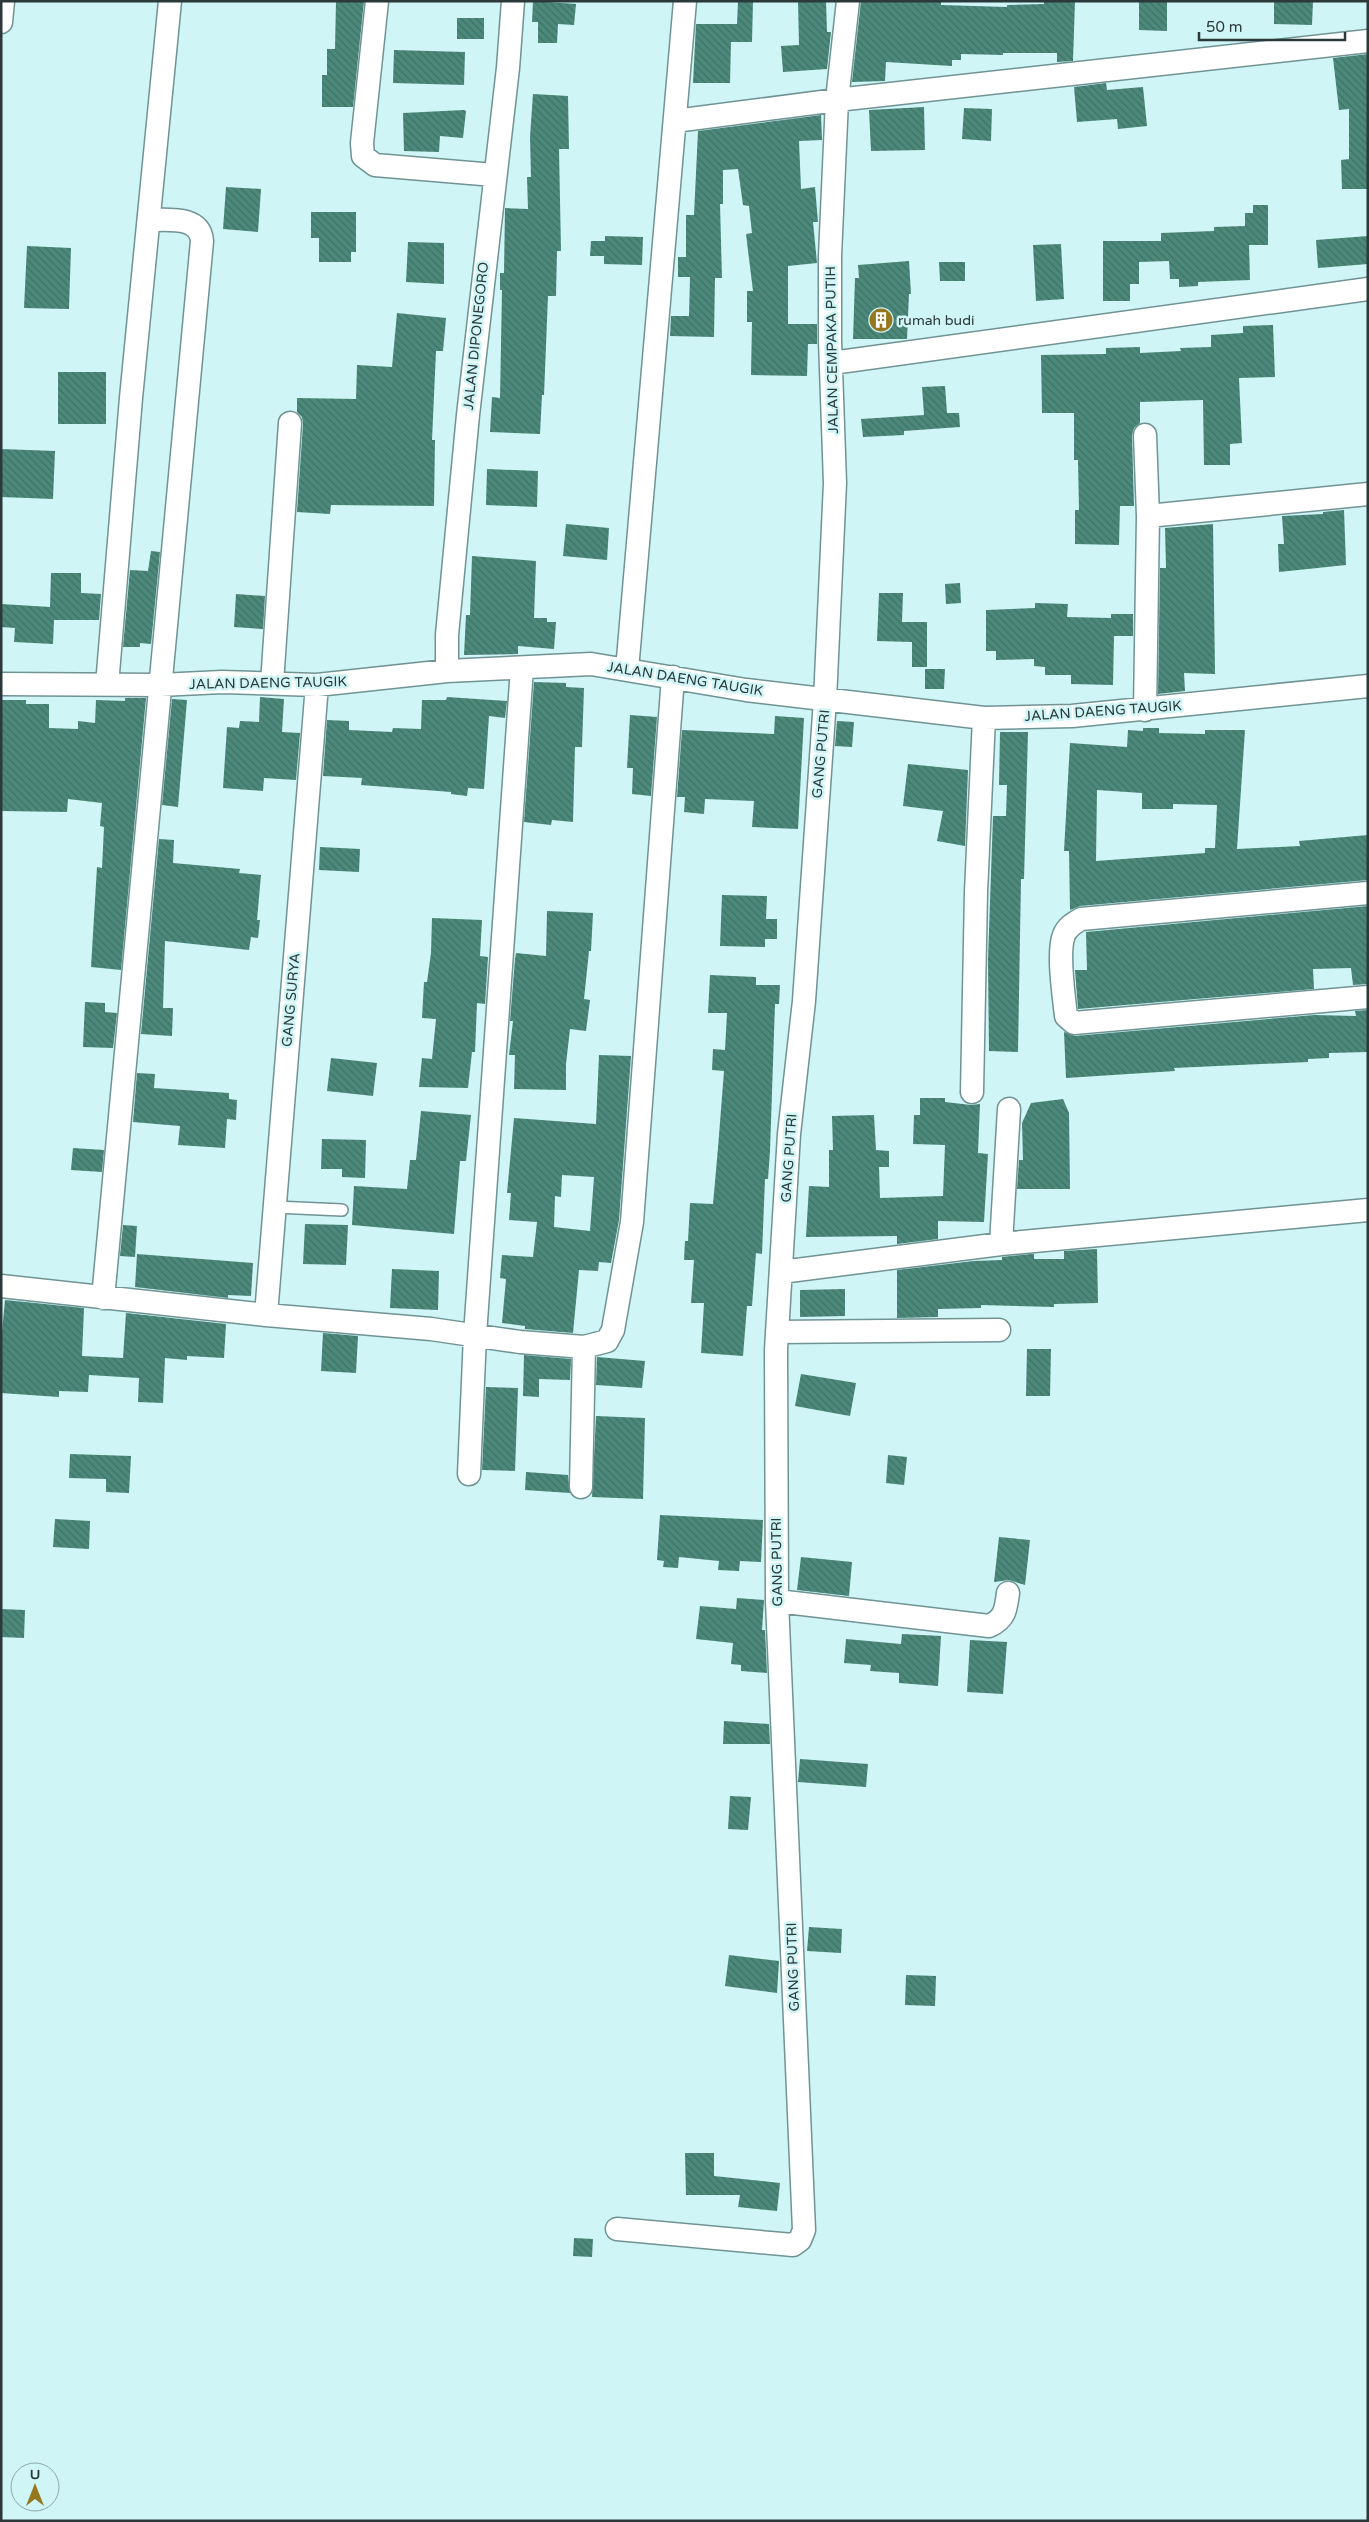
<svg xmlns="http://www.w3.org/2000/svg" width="1369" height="2522" viewBox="0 0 1369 2522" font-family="'Varela Round',sans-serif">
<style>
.building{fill:url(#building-back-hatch);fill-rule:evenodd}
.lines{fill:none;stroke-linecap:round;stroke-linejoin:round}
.lane-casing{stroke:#709394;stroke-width:14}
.street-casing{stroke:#709394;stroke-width:25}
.lane{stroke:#fff;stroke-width:11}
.street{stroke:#fff;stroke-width:22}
.labels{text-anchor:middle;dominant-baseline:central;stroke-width:5;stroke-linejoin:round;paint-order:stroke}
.poi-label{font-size:14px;fill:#2b393a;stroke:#cff5f6;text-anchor:start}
.street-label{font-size:14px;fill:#2b393a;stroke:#cff5f6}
</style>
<defs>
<pattern id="building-back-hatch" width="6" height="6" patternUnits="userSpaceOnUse" patternTransform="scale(1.25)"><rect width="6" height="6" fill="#4c897a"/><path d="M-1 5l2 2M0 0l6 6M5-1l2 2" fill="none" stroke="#3f7165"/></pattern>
</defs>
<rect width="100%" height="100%" fill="#cff5f6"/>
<!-- building -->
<path class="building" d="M336 1H364L353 107H322V75H327V49H335Z
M533 1 576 4 574 25 558 24 557 43H538V22H532Z
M738 1H753L752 42H731L730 83H693L696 24H737Z
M798 1H826L827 32H831L827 69 783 72 781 46 799 45Z
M861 1H941V5L1007 7V5L1044 4V1H1075L1073 61 1057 62V53H1003V55L961 54V60H952V66L886 62 885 81 852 82Z
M1139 1H1167V31L1139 30Z
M1274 1H1313L1312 25 1274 24Z
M457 18H484V39H457Z
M394 50 465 52 464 85 393 83Z
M1368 54V189H1342L1341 160 1349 159V109L1339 110 1333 58Z
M1106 83 1107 90 1143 87 1147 126 1118 129 1117 119 1077 122 1074 87Z
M533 94 568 96 569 149H559L561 251H557L556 296H548L544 395H542L540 434 490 432 492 397 500 398 502 290H500V273H504L505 208 528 209 527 177H531L530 137Z
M924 107 925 150 871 151 869 110Z
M964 108 992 109 991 141 962 139Z
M464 110 466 111 463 138 440 136 439 152 404 151 403 113Z
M821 115 822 140 799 141 801 189 815 187 818 222H813L817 263 788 266V324H817V344H808L807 376 751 375 752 322H747V291H753L746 234 752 233 749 206 743 205 738 169 723 170V204H720L722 278H715L714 337 670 336 671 316H689L690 277H678V257H686V215H694L698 131Z
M226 187 261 189 258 232 223 229Z
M1253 205H1268V245H1249L1250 280 1198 282V286L1179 287V279H1170L1169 261 1139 262V284H1130V301H1103V241H1161V233L1214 231V227L1245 226V213H1253Z
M311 212H356V252H351V262H319V238H311Z
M605 236 643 237 642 265 604 264V256H590L591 241H605Z
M1368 236V264L1318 268 1316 240Z
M408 242 444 243V284L406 282Z
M1061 244 1064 299 1036 301 1033 245Z
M27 246 71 248 69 309 24 308Z
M909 261 911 294H909L907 339H853L855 278H859L858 265Z
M939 262H965V281H940Z
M397 313 446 318 443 351H436L432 440H435L434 506 331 505 330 514 297 512 303 424 302 417 297 412V398L356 399 357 365 392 367Z
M1273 325 1275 377 1239 378 1242 443 1230 444V465H1204L1203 400 1140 402V423L1134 428 1132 435 1134 506H1120L1119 545 1075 544V510H1079L1078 460H1074V413H1042L1041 355 1106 354V348L1140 347V353L1181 351 1180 348 1211 347V335L1243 333V326Z
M58 372H106V424H58Z
M945 386 947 413H959L960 427 904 431V435L863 437 861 419 924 415 922 387Z
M1 449 55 451 53 499 1 497Z
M487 469 538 471 537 507 486 505Z
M1344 510 1346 565 1279 572 1278 544H1284L1282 516 1323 514V512Z
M566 524 609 528 607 560 563 556Z
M1213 524 1215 674 1184 673 1185 691 1158 694 1160 568H1166L1165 528Z
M151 551 160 552 151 644 140 643V647H123L130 570 148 571Z
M472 556 536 561 534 618H547V622H556L554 649 518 646V654L464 655 466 615H470Z
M51 573H81V593L101 594 99 620H54L53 644 14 642 15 628 1 627V604L50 607Z
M960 583 961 603 946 604 945 584Z
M879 593H903L902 622H927V667H912V642L877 641Z
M236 594 265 596 263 629 234 627Z
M1035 603 1068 604 1067 617 1111 618V614H1133V636H1114L1113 685 1071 684V675H1045V667L1034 666V659L996 660V651H986V610L1035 608Z
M925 669H945L944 689H925Z
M534 682 566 683V687L584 688 582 747H575L573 822 552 820 551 825 524 822Z
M260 697 284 699 282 732 300 733 296 780 264 778 263 791 223 788 227 727 239 728 240 721 259 722Z
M447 697 507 701 505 718 489 716 484 789 468 788 467 796 451 794V792L361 785 362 778 323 776 327 720 349 721V730L392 732 393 728 421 729 422 700H446Z
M125 698H146L121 970 91 967 97 867 102 868 104 827 100 826 102 803 68 799 67 812 1 811V700H26V704H49V728L78 729V721L95 723 96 700 125 701Z
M172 699 187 700 178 807 162 805Z
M630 715 657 717 651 796 632 794 633 768H627Z
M775 716 804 718 798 829 752 827 754 801 705 799 704 814 684 812 685 797H677L682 730 774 734Z
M837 721 854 722 852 747 835 746Z
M1143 728H1159V733L1205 734V730H1245L1237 849 1300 846 1299 841 1368 835V880L1080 906 1070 910 1069 851H1064L1070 743 1127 747 1128 730 1143 731ZM1097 790 1142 793V809H1173V804L1217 805 1215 848H1205V853L1096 861Z
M1000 732H1028L1024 879H1021L1018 1052 989 1051 988 960 993 816H1006L1007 785H999Z
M908 764 968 770 965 846 937 841 943 811 903 806Z
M159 839 174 840 173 863 240 869 239 873 261 875 257 920H260L258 938 251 937 249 950 165 941 163 1008H173L172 1036 141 1034Z
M320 847 360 849 359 872 319 870Z
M722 895 767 896 766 919H777V939H765V947L720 946Z
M1368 906V984L1353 985 1351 968 1313 969 1314 989 1078 1009 1075 970H1087L1086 932Z
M547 911 593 913 591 951H589L584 999 590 1000 586 1031 570 1029 566 1064V1090L514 1089 515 1055H509L513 1021H510L515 959 516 953 546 956Z
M432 918 482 920 480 956 488 957 485 1004 477 1003 475 1052H472L468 1088 419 1087 422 1058 432 1059 436 1019 422 1018 424 982H427L431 953Z
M710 975 756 977V985H780L779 1004H775L770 1151 768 1179H765L762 1254 756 1253 752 1306H747L743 1356 701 1353 704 1303H691L694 1260H684L685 1241H688L690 1203 713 1204 718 1148 724 1071 712 1070 713 1049 725 1050 727 1013H708Z
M85 1002 105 1003V1012L117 1013 113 1048 83 1047Z
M1368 1010V1052L1329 1053V1058L1308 1059V1062L1174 1068 1175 1071 1066 1078 1064 1032 1075 1036 1314 1015 1356 1016 1355 1011Z
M599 1055 631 1056 619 1220 611 1263 599 1262 598 1271 579 1270 573 1333 525 1329V1326L502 1323 506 1279 500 1278 502 1255 533 1257 537 1222 509 1220 511 1193H507L514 1118 596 1124ZM562 1175 594 1177 590 1231 554 1227 555 1196 561 1197Z
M331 1058 377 1063 373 1096 327 1091Z
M137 1073 155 1074 154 1088 229 1093V1099L237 1100 236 1120 227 1119 225 1148 178 1145 180 1126 133 1122Z
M920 1098H945V1102L971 1105 980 1104 978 1153 988 1154 984 1222 938 1221V1239L897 1244V1236L806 1237 809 1186 829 1187V1150H833L832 1116 874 1115 876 1150 889 1151V1167H879L880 1198 943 1196 945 1145 913 1144 914 1115H920Z
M1063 1099 1069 1113 1070 1189H1017L1019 1160H1023L1022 1123 1031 1103Z
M421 1111 471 1115 466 1161H460L454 1234 352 1225 354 1186 407 1189 410 1160H416Z
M322 1139 366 1140 365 1178 342 1177V1169H321Z
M73 1148 104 1150 102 1172 71 1170Z
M305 1224 348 1225 346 1265 303 1264Z
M123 1225 137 1226 135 1257 120 1256Z
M1097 1249 1098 1303 1054 1304V1307L981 1305V1308L938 1309V1317L897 1318V1270L974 1261 1002 1260V1257L1031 1254H1034V1259H1064V1251Z
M137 1254 253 1263 251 1296 228 1295V1298L135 1287Z
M392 1269 439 1271 438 1310 390 1308Z
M845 1289V1316L800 1317V1290Z
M5 1300 84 1308 82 1356 123 1358 126 1313 226 1324 224 1358 187 1356V1360L165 1358 163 1403 138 1402 139 1378 89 1375 88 1392 59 1391V1397L1 1393V1343Z
M323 1333 358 1336 356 1373 321 1371Z
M1027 1349H1051L1050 1396H1026Z
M524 1355 571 1359 570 1380 539 1379V1397L523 1396Z
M597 1357 645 1361 642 1388 596 1385Z
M801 1374 856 1383 850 1416 795 1406Z
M486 1387 518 1388 515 1471 482 1470Z
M596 1416 645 1418 643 1499 592 1497Z
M70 1454 131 1456 129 1493 106 1492V1479L69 1478Z
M888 1455 907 1457 904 1485 886 1483Z
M526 1472 568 1475 570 1493 525 1490Z
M660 1515 763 1520 761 1562 740 1561 739 1571 718 1570 719 1561 679 1557 678 1568 663 1567 664 1561 657 1560Z
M55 1519 90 1521 89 1549 53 1547Z
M999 1537 1030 1540 1025 1585 1009 1580 994 1582Z
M801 1557 852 1562 849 1596 797 1590Z
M737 1598 764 1600 762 1630H765L767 1673 741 1671V1665L731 1664 733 1643 696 1639 700 1606 736 1609Z
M1 1609 25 1610 24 1638 1 1637Z
M902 1634 941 1636 938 1686 899 1683V1673L870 1671 871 1665 844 1663 846 1639 901 1644Z
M970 1640 1007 1642 1003 1694 967 1692Z
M724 1721 769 1724 770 1744H723Z
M800 1759 868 1764 866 1787 798 1782Z
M730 1796 751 1797 748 1830 728 1829Z
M809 1927 842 1929 841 1953 807 1951Z
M729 1955 779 1961 777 1993 725 1986Z
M906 1975 936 1976 935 2006 905 2005Z
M685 2153H714V2176L780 2183 777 2211 738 2207 740 2195H686Z
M574 2238 593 2239 592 2257 573 2256Z"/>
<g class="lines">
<defs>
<path id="lane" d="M275 1207 342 1210"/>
<path id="street" d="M377 1 362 143 363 156 375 165 494 175
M1 22 3 1
M675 121 837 100 1368 41
M832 363 1368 289
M1148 516 1368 494
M627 670 685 1
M447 671V635L468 415 508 68 513 1
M272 683 290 423
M1 684 160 685 222 682 317 685 447 671 591 664 746 690 984 718 1072 716 1368 686
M107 685 131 398 170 1
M1145 710 1148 516 1145 435
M1368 893 1081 919C1074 923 1067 927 1064 935 1057 952 1064 997 1066 1016L1074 1023 1368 997
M972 1092 976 892 984 718
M1001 1244 1009 1109
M781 1272 1001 1244 1368 1210
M1 1286 266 1315 431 1329 520 1342 584 1347 607 1341 613 1330 632 1222 673 677
M103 1298 202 241C200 216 170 220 150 220
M266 1315 317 685
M777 1332 999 1330
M469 1474 475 1335 522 668
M581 1487 584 1347
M777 1601 989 1626C1005 1619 1006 1609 1008 1593
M617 2229 793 2245 800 2240 804 2230 777 1601 776 1350 789 1134 804 1001 825 700 835 483 830 340V256L837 100 848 1"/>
</defs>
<!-- lane casing -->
<use href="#lane" class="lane-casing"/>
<!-- street casing -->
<use href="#street" class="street-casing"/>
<!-- lane -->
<use href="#lane" class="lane"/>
<!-- street -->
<use href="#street" class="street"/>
</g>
<!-- icons -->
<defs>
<symbol id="building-disc" viewBox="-11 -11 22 22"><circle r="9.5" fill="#94771e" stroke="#cff5f6"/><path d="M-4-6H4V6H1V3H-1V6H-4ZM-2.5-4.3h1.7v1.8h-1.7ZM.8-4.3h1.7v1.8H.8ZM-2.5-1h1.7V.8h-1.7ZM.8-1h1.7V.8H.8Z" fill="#fff"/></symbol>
</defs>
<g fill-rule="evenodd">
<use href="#building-disc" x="867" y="306" width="28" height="28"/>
</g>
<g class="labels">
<!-- poi labels -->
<g class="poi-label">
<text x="898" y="320">rumah budi</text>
</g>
<!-- street labels -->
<g class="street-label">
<text transform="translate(476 336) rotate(-84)">JALAN DIPONEGORO</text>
<text transform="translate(832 350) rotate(-91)">JALAN CEMPAKA PUTIH</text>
<text transform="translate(685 679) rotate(9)">JALAN DAENG TAUGIK</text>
<text transform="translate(268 683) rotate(-1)">JALAN DAENG TAUGIK</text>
<text transform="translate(1103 711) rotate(-4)">JALAN DAENG TAUGIK</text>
<text transform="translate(821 754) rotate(-85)">GANG PUTRI</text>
<text transform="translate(291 1000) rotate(-85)">GANG SURYA</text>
<text transform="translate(789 1158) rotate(-86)">GANG PUTRI</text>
<text transform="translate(777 1562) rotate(-91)">GANG PUTRI</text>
<text transform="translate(793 1967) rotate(-92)">GANG PUTRI</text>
</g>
</g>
<!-- border -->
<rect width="1369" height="2522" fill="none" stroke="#2b393a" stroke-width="5"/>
<!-- north arrow -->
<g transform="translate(35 2487)"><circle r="24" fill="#cff5f6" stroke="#8daaab"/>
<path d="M0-4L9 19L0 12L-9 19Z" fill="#94771e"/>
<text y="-8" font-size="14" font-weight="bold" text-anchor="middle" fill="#2b393a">U</text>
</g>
<!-- scale -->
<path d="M1199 32v8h146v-8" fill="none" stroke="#2b393a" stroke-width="2.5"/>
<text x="1206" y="32" font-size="15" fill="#2b393a" stroke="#cff5f6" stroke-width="4" paint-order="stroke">50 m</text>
</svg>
